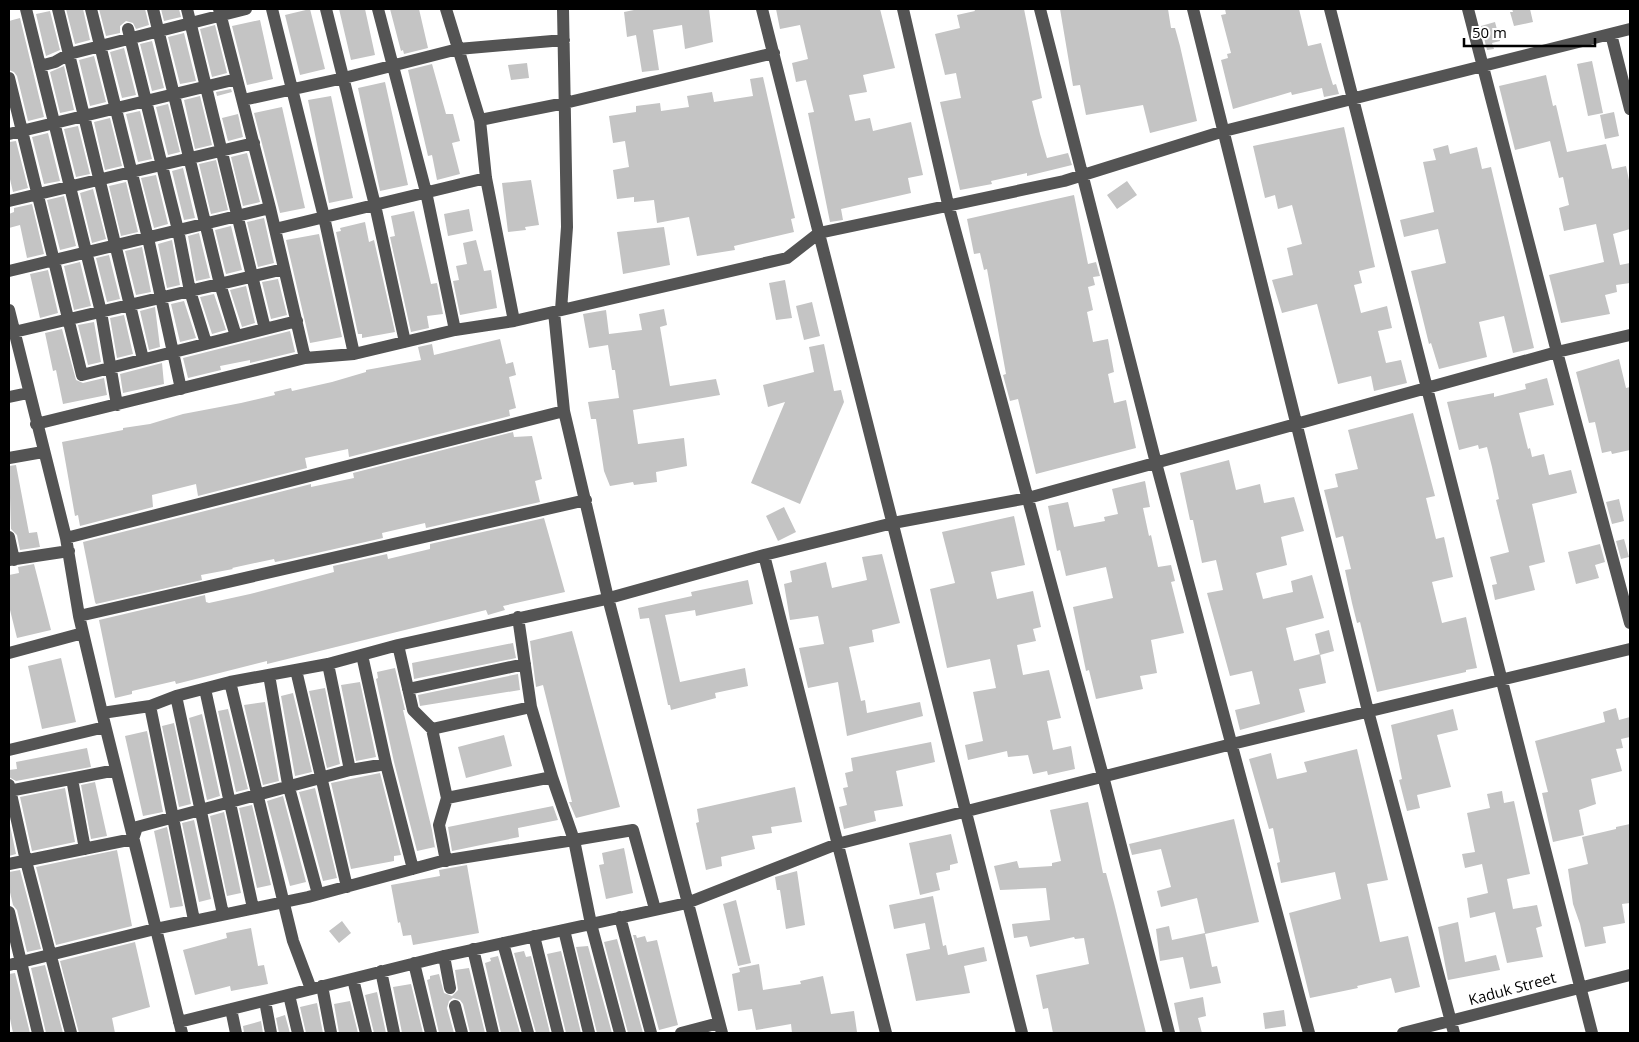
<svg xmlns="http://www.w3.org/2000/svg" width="1639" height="1042" viewBox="0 0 1639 1042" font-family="'Open Sans',sans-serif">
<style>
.building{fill:#c4c4c4}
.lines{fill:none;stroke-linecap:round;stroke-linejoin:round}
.minor{stroke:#545454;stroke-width:12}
.labels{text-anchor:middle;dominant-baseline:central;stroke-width:5;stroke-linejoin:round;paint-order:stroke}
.street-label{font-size:15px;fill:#000;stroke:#fff}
</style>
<rect width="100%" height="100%" fill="#fff"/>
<!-- building -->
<path class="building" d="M66 9H83L90 40 75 44Z
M99 9H145L149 25 136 29 133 23 126 21 120 26V33L106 36Z
M161 9H179L181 17 164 21Z
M310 9 325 69 300 75 285 15Z
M339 9H365L375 55 351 60Z
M390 9H419L428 48 404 54 403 50 401 51Z
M639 9H709L713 42 685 49 682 25 653 30 659 70 642 72 636 35 627 37 624 12Z
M776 9H880L895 68 863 75 867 92 849 95 855 121 870 118 873 131 911 122 923 175 908 178 911 193 841 209 843 220 830 222 808 113 814 112 806 80 796 82 792 63 808 59 800 25 780 29Z
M974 9H1024L1042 98 1032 101 1040 134 1047 158 1068 153 1072 165 1027 176V173L991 181 992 184 960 190 940 102 961 98 956 73 945 75 935 34 960 28 957 15 975 11Z
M1060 9H1168L1171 28H1175L1180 46 1197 121 1150 133 1143 105 1086 115 1080 85 1073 86Z
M1225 9H1299L1308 46 1321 43 1328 69 1333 85 1336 84 1339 94 1324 97 1322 88 1292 95 1291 92 1233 109 1221 60 1228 58 1227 54 1231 53 1221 15 1226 14Z
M1512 9H1530L1533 22 1514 26 1510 12H1513Z
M50 11 60 50 46 56 36 14Z
M20 18 44 117 28 121 17 76 14 72 9 70V21Z
M260 20 273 79 247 85 232 26Z
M1495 22 1500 41 1492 43 1494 49 1487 50 1481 26Z
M215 25 227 73 212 77 200 29Z
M184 33 196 81 180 84 168 37Z
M152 41 164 88 152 91 140 44Z
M124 48 136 95 122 98 110 52Z
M94 56 106 102 90 106 79 60Z
M1592 61 1603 113 1588 116 1577 64Z
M527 63 529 78 511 80 508 65Z
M432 64 446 114H453L460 141 452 143 460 174 437 180 432 155 428 156 408 70Z
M64 66 74 110 60 113 50 72Z
M1546 75 1553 106 1556 105 1567 152 1606 144 1612 169 1626 166 1630 185V229L1613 234 1620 265 1630 263V283L1616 285 1617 292 1605 295 1610 314 1561 323 1549 275 1604 262 1596 224 1564 231 1559 208 1569 205 1563 177 1559 178 1550 141 1515 150 1499 86Z
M763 77 795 218 791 219 794 232 734 246 735 250 697 256 689 217 657 223 654 200 634 202V197L617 199 613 170 629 167 625 141 613 143 609 116 636 112V106L660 103 661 111 689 107 687 96 712 92 714 102 753 96 750 79Z
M385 82 408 185 380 191 358 88Z
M231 89 232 92 217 96 216 92Z
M200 96 212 145 195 149 184 100Z
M331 96 353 198 329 203 308 100Z
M168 104 180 152 168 155 156 107Z
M282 107 305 208 280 213 254 113Z
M140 111 152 159 138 162 126 114Z
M1614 112 1619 136 1605 139 1600 115Z
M238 114 243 137 228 141 222 118Z
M110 118 122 166 105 170 94 122Z
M78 126 90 174 76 177 64 129Z
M1344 127 1375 267 1359 271 1362 283 1354 285 1361 313 1387 306 1392 328 1378 331 1386 363 1401 360 1407 383 1374 391 1371 376 1338 384 1317 304 1282 313 1272 280 1293 275 1287 248 1302 244 1292 205 1278 209 1275 195 1265 198 1253 146Z
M48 133 60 181 44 184 32 137Z
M16 141 28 188 13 192 9 175V142Z
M1448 145 1450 154 1477 147 1482 169 1491 167 1534 348 1513 353 1504 316 1479 322 1487 357 1439 369 1431 343 1429 344 1411 271 1446 263 1438 229 1404 237 1400 220 1434 212 1423 162 1436 160 1433 149Z
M247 153 260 202 243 206 231 157Z
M216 160 228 210 211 214 199 164Z
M183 168 195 218 184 220 172 171Z
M156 175 168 224 154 228 141 178Z
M531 180 539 225 525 227 526 230 508 232 502 183Z
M1127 181 1137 195 1117 209 1107 195Z
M126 182 138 232 121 236 109 186Z
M93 189 106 239 92 243 80 193Z
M1074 195 1088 264 1096 262 1100 276 1093 277 1095 285 1088 287 1093 310 1087 312 1093 342 1108 339 1114 372 1108 374 1114 403 1126 400 1136 448 1036 474 1018 399 1010 401 1003 375 1006 374 987 269 984 270 980 253 974 254 967 219Z
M64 196 76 246 60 250 47 200Z
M32 204 44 254 27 258 20 225 9 228V214L14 212V208Z
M469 209 473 231 448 236 444 214Z
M414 211 431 284 437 283 443 314 427 316 429 328 411 332 390 237 395 236 391 216Z
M264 218 274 263 258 267 247 222Z
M365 222 369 242 374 240 395 332 362 338V334H358L336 232 341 231 340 228Z
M231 226 242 270 226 274 215 230Z
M664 227 670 265 623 274 617 232Z
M199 233 210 278 196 281 188 236Z
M319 234 342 337 310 343 286 240Z
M172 240 180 285 167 288 158 244Z
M476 240 484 271 491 270 497 308 460 315 453 281 459 280 456 266 467 264 463 243Z
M142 247 151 292 136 295 125 251Z
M109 255 120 299 107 302 96 258Z
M80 262 91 306 74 310 64 266Z
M48 270 58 313 40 318 30 274Z
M278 279 287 315 271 319 262 282Z
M785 280 792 318 776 320 769 283Z
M246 286 255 323 242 327 230 290Z
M214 294 226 330 212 334 200 297Z
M184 301 196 338 180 342 171 304Z
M812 302 820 336 804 340 796 306Z
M155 307 160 347 149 350 140 311Z
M664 309 667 325 660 327 670 386 716 379 720 395 633 410 638 444 684 438 687 466 656 472 657 482 634 485 633 482 610 486 604 471 596 419H591L588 402 619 398 615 370H612L608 345 589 348 583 314 606 310 609 334 642 330 639 314Z
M124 315 133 354 117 358 110 318Z
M94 322 101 362 88 365 78 325Z
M62 329 76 380 83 383 104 378 107 395 63 404 56 370 53 371 45 333Z
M290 331 295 352 250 363V360L220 366 221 370 188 378 183 358Z
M500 339 506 364 513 362 516 375 509 377 516 408 509 410 510 416 349 457 348 449 305 458 307 468 198 496 196 484 152 495 153 507 80 526 78 515 75 516 62 442 123 430V428L150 424 183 414 241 403 275 395 274 392 291 388 292 391 332 382 366 372V370L421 360 418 347 432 344 434 355Z
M824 344 834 391 841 390 844 402 800 504 751 483 785 402 768 407 763 385 814 372 809 347Z
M1619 359 1626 388 1630 387V450L1612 454 1611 451 1602 453 1595 422 1589 423 1576 372Z
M162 363 164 384 123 393 120 374Z
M1547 378 1554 405 1519 413 1528 449 1530 448 1532 457 1544 454 1549 475 1571 470 1577 493 1532 504 1545 562 1529 566 1535 590 1495 600 1492 585 1497 584 1490 557 1509 552 1496 500 1499 499 1492 467 1487 447 1479 449 1478 445 1459 450 1447 402 1494 393V397L1526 389 1525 384Z
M1413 413 1435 496 1426 498 1436 539 1444 537 1453 577 1432 582 1442 623 1466 617 1477 668 1466 670V672L1377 692 1360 622 1357 623 1352 603 1345 570 1351 569 1343 536 1336 538 1324 490 1338 487 1335 474 1358 469 1348 430Z
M513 432 514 437 532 436 542 479 535 481 540 502 426 528 425 523 382 533 383 538 286 560 275 562 274 559 232 568 233 569 201 575 202 580 96 604 95 602 83 542 311 484V487L354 478 353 473Z
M1229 460 1236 490 1260 484 1264 503 1294 497 1304 531 1281 537 1287 565 1256 573 1263 599 1293 592 1291 581 1312 575 1324 618 1286 628 1294 661 1320 654 1326 683 1299 689 1305 712 1240 730 1235 710 1260 704 1252 671 1230 676 1207 593 1223 590 1216 560 1202 563 1193 520H1190L1180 473Z
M16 465 29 533 37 532 40 547 20 550 17 535 11 529 9 466Z
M1145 481 1150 507 1143 508 1149 536 1151 535 1158 567 1171 565 1175 581 1171 582 1184 633 1151 640 1157 673 1140 676 1143 689 1096 699 1089 670 1086 671 1073 607 1113 598 1106 567 1066 576 1060 550 1057 551 1048 506 1068 502 1074 527 1105 521 1104 517 1118 514 1112 489Z
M1619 499 1624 521 1612 524 1606 502Z
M784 507 796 532 778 541 766 516Z
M1014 516 1025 565 991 572 997 599 1033 591 1041 627 1033 629 1036 641 1017 645 1023 675 1049 670 1061 718 1047 721 1053 750 1071 746 1075 769 1048 775 1047 771 1033 774 1028 755 1008 757 1007 751 968 760 965 745 983 741 973 692 996 688 990 659 947 668 930 589 955 583 942 532Z
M544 518 565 592 503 606 505 610 488 615 486 610 267 664V661L176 684 175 681 132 691V694L115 698 99 620 205 595 206 602 209 603 250 594 334 572 333 566 387 554 388 559 430 549V544Z
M1624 539 1629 557 1621 559 1616 541Z
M1600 544 1605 562 1595 565 1599 578 1576 584 1568 552Z
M882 554 900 623 872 630 874 642 849 647 861 701 865 700 867 713 920 702 923 716 847 736 838 682 808 688 799 648 824 644 818 616 790 620 784 584 792 582 790 571 826 562 832 588 867 580 862 557Z
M34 564 51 630 17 638 9 606V575L19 573 18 567Z
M748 580 753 604 696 616 695 610 665 615 680 682 745 668 748 686 715 693 716 698 671 710 670 705H668L649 618 640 619 638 608 692 596 691 592Z
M1329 630 1334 651 1320 655 1315 634Z
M572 631 620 807 576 818 569 802H572L543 685 536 687 530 641Z
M513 643 516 658 414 679 412 663Z
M61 658 76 722 42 729 28 666Z
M395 668 405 710H403L432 830 436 854 435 847 417 851 394 762 376 679 378 678 377 672Z
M518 674 520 690 420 706 418 695Z
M360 682 376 757 356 761 341 685Z
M325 688 340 764 327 768 309 691Z
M293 693 312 772 295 776 281 696Z
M265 702 279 781 263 785 244 705Z
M1616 708 1619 720 1630 717V737L1621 739 1623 748 1616 749 1622 771 1591 779 1596 804 1579 810 1584 835 1553 842 1542 793 1548 792 1535 741 1605 722 1603 712Z
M228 709 248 789 236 792 218 711Z
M1453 709 1458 730 1437 735 1451 787 1417 795 1420 808 1407 811 1399 780 1402 779 1391 725Z
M202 714 220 796 207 800 189 718Z
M174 723 191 804 179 807 162 726Z
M147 731 163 812 143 816 125 736Z
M504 735 512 766 466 778 458 747Z
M931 742 935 762 896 771 903 806 874 811 876 821 844 829 839 807 847 805 843 788 848 787 845 773 853 771 851 758Z
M87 748 91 767 16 781 9 777V770L17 769 16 762Z
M1357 749 1388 880 1367 884 1380 942 1408 936 1420 987 1395 993 1391 978 1357 986 1358 988 1310 998 1289 913 1341 899 1335 872 1281 883 1277 863 1280 862 1273 828 1269 829 1249 759 1271 753 1277 779 1307 772 1304 762Z
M380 773 401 855 394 856V861L351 869 331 783Z
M95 782 107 836 91 839 81 785Z
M795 787 802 822 771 827 772 833 752 836 755 849 721 857 722 866 706 870 696 823 699 822 697 809Z
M65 788 75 842 32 851 20 797Z
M315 788 337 878 323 881 299 792Z
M1502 791 1504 803 1514 801 1530 874 1507 879 1513 909 1537 905 1542 926 1536 928 1543 957 1507 963 1495 912 1470 918 1467 898 1488 893 1482 864 1465 868 1462 854 1475 852 1467 813 1490 808 1487 794Z
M283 796 306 882 290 886 267 801Z
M1088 802 1103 873H1106L1114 903 1146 1033H1053L1048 1008 1043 1009 1036 975 1089 964 1084 938 1075 939 1074 937 1030 947 1027 936 1014 938 1012 924 1050 920 1046 888 1000 890 994 866 1017 861 1019 868 1052 866V863L1061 861 1050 810Z
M252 805 271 885 257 888 239 808Z
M553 806 558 820 518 828 519 837 452 851 448 827Z
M224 812 241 893 227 896 210 816Z
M1234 819 1259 922 1205 934 1212 967 1217 966 1221 983 1190 989 1183 957 1160 961 1156 929 1169 926 1172 940 1205 933 1197 898 1161 907 1157 891 1171 887 1161 849 1132 855 1129 844Z
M194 820 211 899 199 902 182 823Z
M9 821 16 854 9 856Z
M1630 824V903L1622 904 1625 923 1603 927 1606 943 1585 947 1580 924 1573 904 1568 869 1588 864 1582 837 1616 829V827Z
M167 827 183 906 170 908 154 831Z
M951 834 958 863 950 865V870L936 873 940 890 920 895 909 843Z
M624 848 633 893 606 899 599 865 604 864 602 853Z
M117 850 132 926 56 945 36 867Z
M467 865 479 933 413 945 411 935 403 936 400 922 398 923 391 885 440 876 439 870Z
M20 870 41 949 27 952 17 910 13 905 9 888V872Z
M797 871 805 925 786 929 780 890H777L775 877Z
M933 896 943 946 946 945 948 955 984 947 987 961 964 966 970 993 916 1001 906 954 930 949 925 923 894 929 889 905Z
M736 900 751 963 738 966 723 904Z
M342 921 351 933 339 943 329 931Z
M1458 922 1465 962 1496 955 1500 970 1448 980 1438 927Z
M251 928 258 966 264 965 268 984 231 991 230 986 195 995 183 950 227 938 226 933Z
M633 935H636L637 938 645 936 647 942 657 940 678 1025 659 1030Z
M617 939 643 1033H628L604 942Z
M135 942 150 1007 112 1018 115 1033H79L60 961Z
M588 946 612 1033H597L576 947Z
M524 951 526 957 531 956 550 1033H536L514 953Z
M561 951 581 1033H566L547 954Z
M498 956 520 1033H501L485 963 491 961 490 958Z
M759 964 763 990 801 984 800 981 823 976 831 1014 854 1011 857 1032 792 1033 791 1024 756 1030 752 1009 738 1011 732 974 740 972 739 968Z
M45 965 63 1033H46L31 968Z
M469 968 485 1033H470L463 1004 460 1000 453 998 449 1001 447 1008 454 1033H439L427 980 430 979V976L439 974 444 993 452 996 458 990 455 970Z
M15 973 30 1033H13L9 1014V974Z
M411 984 423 1033H402L393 987Z
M377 992 386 1033H374L365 995Z
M1203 997 1206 1016 1198 1018 1202 1033H1180L1174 1003Z
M350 1001 358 1033H339L334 1004Z
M317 1003 323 1033H306L300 1007Z
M1284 1010 1286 1026 1265 1029 1263 1013Z
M285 1015 290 1033H279L276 1018Z
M261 1021 263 1033H244L243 1026Z"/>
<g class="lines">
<!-- minor -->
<path class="minor" d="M26 9 101 312 117 405
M58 9 143 359
M91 9 148 238 181 389
M153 9 220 284 236 336
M187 9 265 329
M219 9 270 208 305 358
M272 9 324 217 354 354
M326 9 375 205 405 342
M378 9 426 192 455 330
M446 9 480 120 486 178 514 321
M762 9 1022 1033
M903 9 948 204 1103 776 1169 1033
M1040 9 1156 463 1309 1033
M1193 9 1368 711 1454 1033
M1330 9 1592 1033
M1468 9 1557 352 1630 623
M128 29 178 230 190 291 206 343
M1611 34 1630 109
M40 66 55 62 69 54 246 9
M9 78 82 375 297 321
M243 100 344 78 458 49 564 40
M480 120 565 103 774 53
M9 134 237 79
M9 201 254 143
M275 229 486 178
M9 271 270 208
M9 310 66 538 79 616 102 713 182 1033
M561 310 567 227 563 9
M554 312 564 411 608 598 722 1033
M14 332 284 269
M9 397 28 393
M36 424 305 358 354 354 455 330 514 321 787 258 819 233 1064 181 1224 131 1630 29
M9 458 43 452
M9 537 14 560
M66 538 564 411
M764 555 886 1033
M9 560 69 551
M79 616 586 500
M518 617 531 707 552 777 447 798 432 729 531 707
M398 645 413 710 432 729
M9 653 83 633
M362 655 386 764
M328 664 350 770 386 764 413 869
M296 670 347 887
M269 675 288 784 318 894
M230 682 293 941 311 989
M205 689 253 908
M408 689 525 664
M176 696 223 914
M150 706 194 920
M102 713 150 706 176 696 230 682 328 664 398 645 602 600 764 555 893 523 1028 498 1557 352 1630 335
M9 750 105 727
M72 779 85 849
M9 785 26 861 71 1033
M9 791 116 770
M446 861 439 825 447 798
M9 864 133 839 137 827 350 770
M9 912 38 1033
M620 917 651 1033
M564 930 589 1033
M534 936 558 1033
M503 943 528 1033
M473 949 493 1033
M444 956 450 988
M414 963 431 1033
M9 965 155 929 308 897 442 861 574 840 552 777
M381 971 394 1033
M353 979 366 1033
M322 986 331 1033
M289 995 298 1033
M265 1001 271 1033
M455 1006 462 1033
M231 1009 236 1033
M179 1022 444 956 687 903 837 844 1232 744 1630 649
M620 1033 591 924 574 840 633 830 655 909
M681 1033 719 1023
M1403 1033 1630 975"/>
</g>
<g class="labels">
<!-- street labels -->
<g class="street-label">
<text transform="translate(1512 988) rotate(-15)">Kaduk Street</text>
</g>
</g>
<!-- border -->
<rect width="1639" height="1042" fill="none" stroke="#000000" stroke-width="20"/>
<!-- scale -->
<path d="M1464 38v8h131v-8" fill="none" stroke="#000000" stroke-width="2.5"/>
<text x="1472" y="38" font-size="15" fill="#000000" stroke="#ffffff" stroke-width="4" paint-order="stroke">50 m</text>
</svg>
